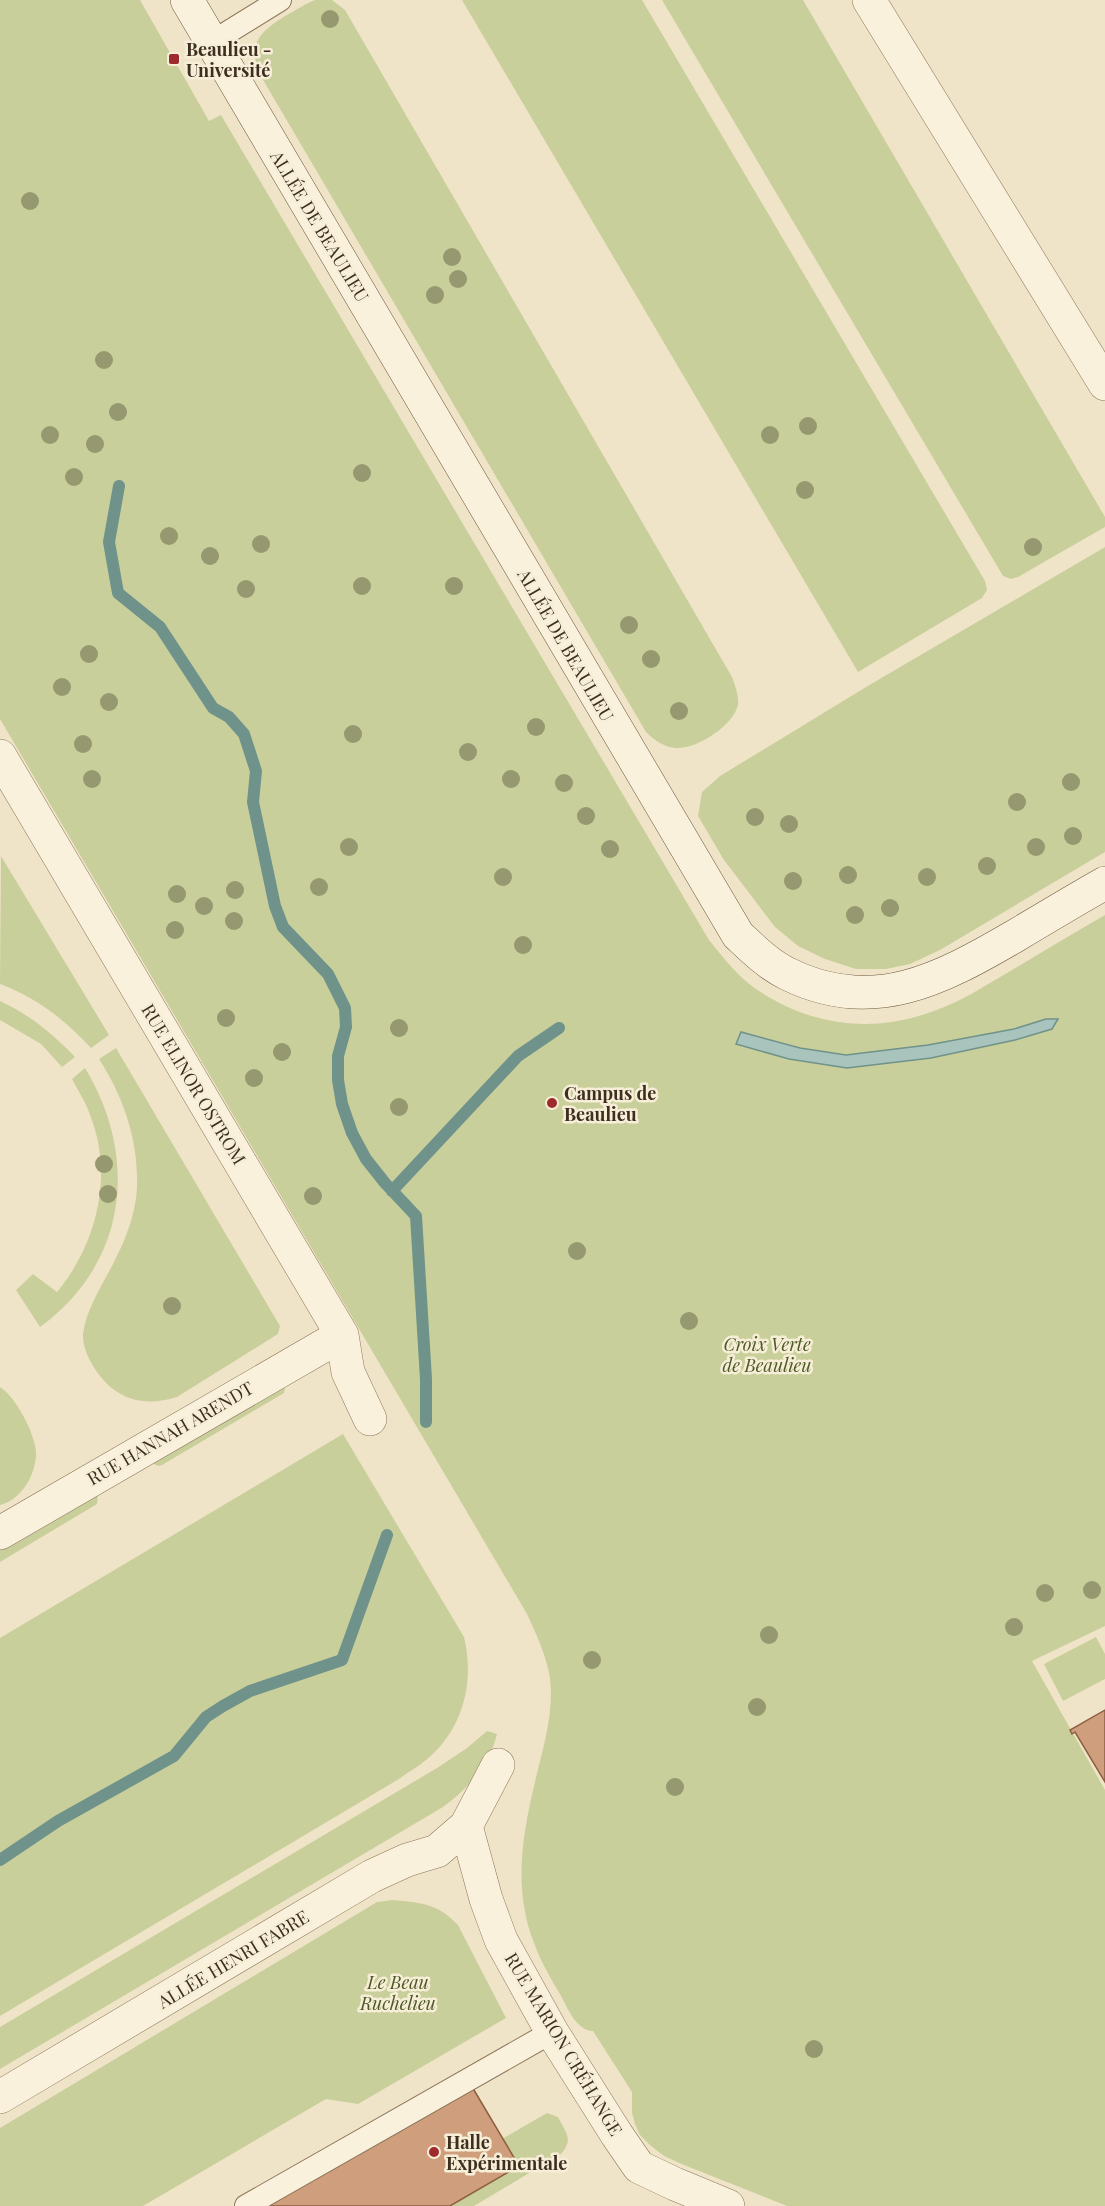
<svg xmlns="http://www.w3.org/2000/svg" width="1105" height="2206" viewBox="0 0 1105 2206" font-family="'Playfair Display',serif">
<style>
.green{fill:#c9cf9b}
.water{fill:#a9c4bc;stroke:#6f938a;stroke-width:1.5}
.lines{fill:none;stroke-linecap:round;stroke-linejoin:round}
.stream{stroke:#6f938a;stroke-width:12}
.building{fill:#cf9f7d;stroke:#8d5f41;stroke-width:1.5}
.lane-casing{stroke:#8d765c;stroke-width:24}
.street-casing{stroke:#8d765c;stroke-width:34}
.secondary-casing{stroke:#6f573f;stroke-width:34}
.lane{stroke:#faf1dc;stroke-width:22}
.street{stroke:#faf1dc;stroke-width:33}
.secondary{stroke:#faf1dc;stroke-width:33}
.tree{fill:#96986f}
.poi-dot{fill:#9e2a2b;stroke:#f7eed8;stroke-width:2}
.labels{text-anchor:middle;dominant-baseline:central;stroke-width:5;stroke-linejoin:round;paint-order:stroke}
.poi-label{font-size:18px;font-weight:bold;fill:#3d2e20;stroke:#f7eed8;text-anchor:start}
.street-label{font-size:18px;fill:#3d2e20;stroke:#f7eed8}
.park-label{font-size:18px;font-style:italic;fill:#4d5a26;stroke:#f7eed8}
</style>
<rect width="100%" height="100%" fill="#f0e4c8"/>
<!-- green -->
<path class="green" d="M0 0H140L209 121 221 115 709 940C723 957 737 976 756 989 811 1026 872 1034 934 1011 960 1002 983 987 1007 973 1039 954 1072 934 1105 915V1626L1032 1661 1105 1790V2206H787L684 2165 664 2156 651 2146 640 2135 635 2124 632 2113V2092L593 2031C577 2031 568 2009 561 1996 551 1979 541 1962 534 1943 513 1889 522 1836 535 1782 542 1751 551 1724 551 1692 551 1665 538 1638 527 1614L0 719Z
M315 0H332L345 10 732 677C735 685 739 696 738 705 733 726 696 750 675 748 664 747 654 740 646 732L259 73C248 43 260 32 285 16 295 11 304 4 315 0Z
M462 0H642L985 581 987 590 982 598 858 672Z
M662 0H803L1105 517V527L1018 577 1011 579 1003 576Z
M1105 547V852L940 950 910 964 886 969H856L825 959 798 946 775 927 724 860 698 816 702 792 720 776 866 687Z
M1 856 109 1035 91 1048C64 1019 37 998 0 984Z
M0 1001C30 1015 52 1033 75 1057L62 1067 41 1044 0 1020Z
M116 1048 280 1326 278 1334 177 1397C154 1404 133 1404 113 1389 98 1377 82 1353 83 1334 86 1309 103 1284 114 1262 126 1239 137 1210 137 1184 138 1139 123 1096 99 1059Z
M85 1068C139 1157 128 1263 40 1327L16 1290 33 1274 57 1292C97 1244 114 1175 90 1115 86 1102 78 1091 72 1079Z
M0 1387C16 1397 34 1432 36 1451 37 1473 22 1500 0 1505Z
M285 1387 284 1393 162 1465 158 1466 154 1464 153 1459Z
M343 1434 464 1637C475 1682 463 1730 426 1760 418 1767 408 1772 399 1779L0 2016V1638Z
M95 1494 98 1496 97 1504 0 1562V1548Z
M1096 1637 1105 1654V1679L1063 1701 1044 1664Z
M487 1731 497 1734C490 1764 468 1789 443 1807L0 2069V2027L437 1768 467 1748Z
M393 1900C422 1903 437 1903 458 1925L506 2018 358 2104 326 2099 143 2206H0V2128L377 1902Z
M547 2113 558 2117C566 2133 574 2139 561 2154L474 2206H450L518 2166 502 2139Z"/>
<!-- water -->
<path class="water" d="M1046 1019H1058L1052 1029 1015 1040 931 1058 847 1068 789 1059 736 1044 741 1032 800 1048 846 1055 928 1045 1014 1029Z"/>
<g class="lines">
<!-- stream -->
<path class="stream" d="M119 486 109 542 118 593 160 627 213 708 229 717 244 734 256 771 253 802 275 906 283 927 328 974 345 1008 346 1027 338 1056V1080L342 1104 352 1133 366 1159 385 1183 416 1216 426 1379V1422
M392 1191 518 1056 559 1028
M0 1860 58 1821 174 1756 206 1717 223 1706 250 1691 342 1660 387 1535"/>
</g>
<!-- building -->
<path class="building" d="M1105 1710V1782L1075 1732 1072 1734 1070 1730Z
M471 2085 519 2166 450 2206H266Z"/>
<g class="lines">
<defs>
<path id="lane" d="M212 42 280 0
M246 2206 552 2032"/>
<path id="street" d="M869 0 1105 384
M0 756 342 1335 348 1372 370 1419
M0 1533 342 1335
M466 1826 486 1899 501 1940 552 2032 617 2135 639 2167 675 2184 728 2206
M0 2097 372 1876 407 1860 437 1851 466 1826 498 1765"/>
<path id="secondary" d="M187 0 738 935C753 949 769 965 788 974 873 1016 941 979 1015 936 1045 918 1075 900 1105 883"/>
</defs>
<!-- lane casing -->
<use href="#lane" class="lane-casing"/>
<!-- street casing -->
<use href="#street" class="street-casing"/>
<!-- secondary casing -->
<use href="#secondary" class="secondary-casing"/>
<!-- lane -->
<use href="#lane" class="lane"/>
<!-- street -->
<use href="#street" class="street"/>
<!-- secondary -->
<use href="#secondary" class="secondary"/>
</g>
<!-- trees -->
<g class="tree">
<circle cx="330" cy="19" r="9"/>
<circle cx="30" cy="201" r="9"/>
<circle cx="452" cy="257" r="9"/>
<circle cx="458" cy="279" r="9"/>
<circle cx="435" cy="295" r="9"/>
<circle cx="104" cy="360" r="9"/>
<circle cx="118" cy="412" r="9"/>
<circle cx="808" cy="426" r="9"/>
<circle cx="50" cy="435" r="9"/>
<circle cx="770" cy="435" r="9"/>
<circle cx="95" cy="444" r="9"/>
<circle cx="362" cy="473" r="9"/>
<circle cx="74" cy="477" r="9"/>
<circle cx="805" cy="490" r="9"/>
<circle cx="169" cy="536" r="9"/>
<circle cx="261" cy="544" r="9"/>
<circle cx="1033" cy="547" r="9"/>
<circle cx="210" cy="556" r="9"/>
<circle cx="362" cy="586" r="9"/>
<circle cx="454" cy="586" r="9"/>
<circle cx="246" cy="589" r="9"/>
<circle cx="629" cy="625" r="9"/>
<circle cx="89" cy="654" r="9"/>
<circle cx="651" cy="659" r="9"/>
<circle cx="62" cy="687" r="9"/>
<circle cx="109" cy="702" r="9"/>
<circle cx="679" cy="711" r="9"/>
<circle cx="536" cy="727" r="9"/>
<circle cx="353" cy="734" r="9"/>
<circle cx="83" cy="744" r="9"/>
<circle cx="468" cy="752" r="9"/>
<circle cx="92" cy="779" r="9"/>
<circle cx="511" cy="779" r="9"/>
<circle cx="1071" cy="782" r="9"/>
<circle cx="564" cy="783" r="9"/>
<circle cx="1017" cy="802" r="9"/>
<circle cx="586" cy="816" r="9"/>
<circle cx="755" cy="817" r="9"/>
<circle cx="789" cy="824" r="9"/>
<circle cx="1073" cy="836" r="9"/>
<circle cx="349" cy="847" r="9"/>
<circle cx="1036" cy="847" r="9"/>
<circle cx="610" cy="849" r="9"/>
<circle cx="987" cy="866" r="9"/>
<circle cx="848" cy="875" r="9"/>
<circle cx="503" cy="877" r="9"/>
<circle cx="927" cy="877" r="9"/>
<circle cx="793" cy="881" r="9"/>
<circle cx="319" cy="887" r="9"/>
<circle cx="235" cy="890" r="9"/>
<circle cx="177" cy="894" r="9"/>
<circle cx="204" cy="906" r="9"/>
<circle cx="890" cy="908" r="9"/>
<circle cx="855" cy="915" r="9"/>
<circle cx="234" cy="921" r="9"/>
<circle cx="175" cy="930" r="9"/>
<circle cx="523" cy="945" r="9"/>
<circle cx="226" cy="1018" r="9"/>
<circle cx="399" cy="1028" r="9"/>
<circle cx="282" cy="1052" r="9"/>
<circle cx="254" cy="1078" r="9"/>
<circle cx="399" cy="1107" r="9"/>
<circle cx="104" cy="1164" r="9"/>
<circle cx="108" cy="1194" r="9"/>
<circle cx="313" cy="1196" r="9"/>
<circle cx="577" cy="1251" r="9"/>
<circle cx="172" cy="1306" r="9"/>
<circle cx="689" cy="1321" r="9"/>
<circle cx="1092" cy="1590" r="9"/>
<circle cx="1045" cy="1593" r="9"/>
<circle cx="1014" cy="1627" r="9"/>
<circle cx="769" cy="1635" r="9"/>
<circle cx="592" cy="1660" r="9"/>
<circle cx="757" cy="1707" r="9"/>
<circle cx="675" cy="1787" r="9"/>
<circle cx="814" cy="2049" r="9"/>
</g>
<!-- markers -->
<g class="poi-dot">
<rect x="168" y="53" width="12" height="12" rx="3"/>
<circle cx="552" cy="1103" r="6"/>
<circle cx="434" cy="2152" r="6"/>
</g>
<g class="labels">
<!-- poi labels -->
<g class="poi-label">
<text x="186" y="49">Beaulieu -<tspan x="186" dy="21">Université</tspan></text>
<text x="564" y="1093">Campus de<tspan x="564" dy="21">Beaulieu</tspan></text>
<text x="446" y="2142">Halle<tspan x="446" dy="21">Expérimentale</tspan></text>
</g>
<!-- street labels -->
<g class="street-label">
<text transform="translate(320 226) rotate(59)">ALLÉE DE BEAULIEU</text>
<text transform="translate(566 645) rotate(60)">ALLÉE DE BEAULIEU</text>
<text transform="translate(194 1084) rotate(59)">RUE ELINOR OSTROM</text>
<text transform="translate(170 1433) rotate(-30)">RUE HANNAH ARENDT</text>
<text transform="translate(233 1959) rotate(-31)">ALLÉE HENRI FABRE</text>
<text transform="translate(564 2044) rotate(59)">RUE MARION CRÉHANGE</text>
</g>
<!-- park labels -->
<g class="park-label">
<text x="767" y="1344">Croix Verte<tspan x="767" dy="21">de Beaulieu</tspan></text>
<text x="398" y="1982">Le Beau<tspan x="398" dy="21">Ruchelieu</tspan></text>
</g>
</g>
</svg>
